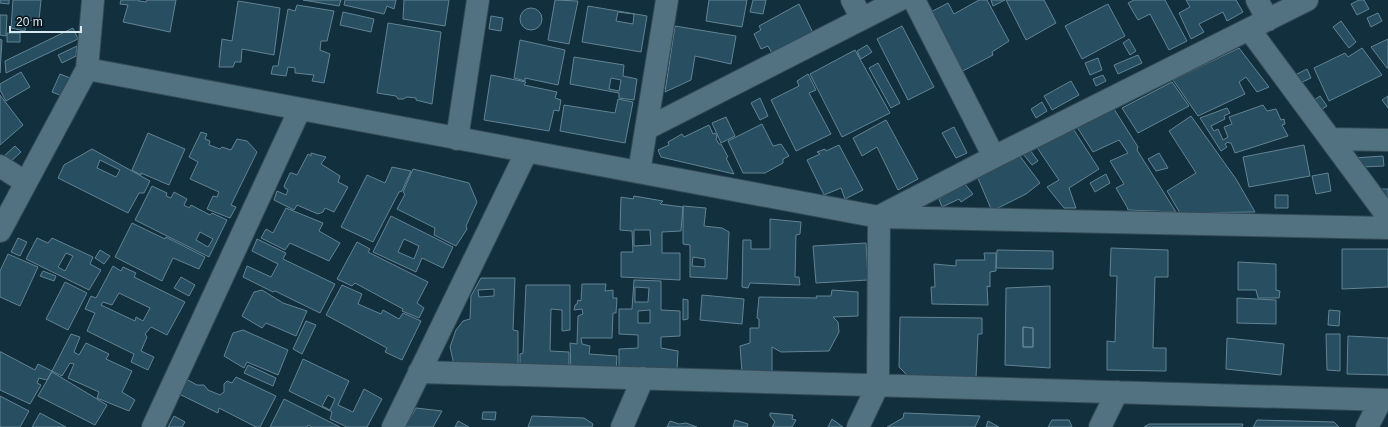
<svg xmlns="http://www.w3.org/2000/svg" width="1388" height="427" viewBox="0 0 1388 427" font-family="Arial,sans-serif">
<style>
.building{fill:#274f61;stroke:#638393;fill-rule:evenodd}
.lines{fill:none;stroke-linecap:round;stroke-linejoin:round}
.street-casing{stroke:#344955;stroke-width:24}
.street{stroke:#527181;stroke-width:22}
</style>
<rect width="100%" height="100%" fill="#112f3d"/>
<!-- building -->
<path class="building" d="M0 0H9V4L0 3Z
M13 0H41L39 20 26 21 25 31 11 28Z
M121 0H139V1L146 2 147 0H176L170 32 123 22 128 5 120 4Z
M303 0H341L339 6Z
M345 0H396L394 9 387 6 384 14 344 5Z
M404 0H449L445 26 403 19Z
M555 0 578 1 569 44 548 40Z
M709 0H747L742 27 706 21Z
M753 0H766L763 14 750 12Z
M979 0H987L1009 41 992 52 993 55 959 73 929 13 948 3 954 14Z
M991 0H1005L993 6Z
M1006 0H1044L1056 23 1026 40Z
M1134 0H1165L1187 41 1169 50 1150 14 1138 20 1128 3Z
M1186 0H1236L1243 12 1227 21 1223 12 1199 24 1204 32 1191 39 1179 13 1190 7Z
M1359 0H1364L1369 9 1357 15 1351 4Z
M238 1 280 8 274 55 242 49 241 62H235L233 67H219L222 39 232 41Z
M799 4 814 35 773 55 768 46 761 49 754 34 761 30 759 26Z
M1108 4 1125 36 1082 59 1065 26Z
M297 5 334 11 327 41H321L320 50 330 54 324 83 312 81 314 75 295 73V68L288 67 286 76 271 74 273 66H278L288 9 295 11Z
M588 6 647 16 641 52 582 42ZM618 12 634 14 633 24 616 21Z
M520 19a11 11 0 1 1 22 0a11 11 0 1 1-22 0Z
M343 12 374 19 371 32 340 25Z
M1378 13 1382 21 1371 27 1367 18Z
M0 15H7L6 36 0 35Z
M491 16 503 18 501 31 489 29Z
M1341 21 1356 42 1349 48 1333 27Z
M388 23 441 32 432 104 416 100V98L407 97 403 99H398L396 96 377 93Z
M675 26 736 36 731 64 695 56 691 80 665 92Z
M902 26 934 87 908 100 877 39Z
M73 28 78 39 6 73 5 61Z
M7 33H20V42H7Z
M0 39 2 40 0 73Z
M1129 39 1136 51 1130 55 1123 43Z
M1388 39V68H1387L1371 47Z
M520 40 565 50 558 85 525 78V81L514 78Z
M867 45 872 52 861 59 857 51Z
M77 46 76 56 62 63 58 55Z
M1239 48 1269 87 1257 92 1246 77 1239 82 1245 94 1198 116 1173 80Z
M1362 48 1382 75 1329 101 1314 68 1345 53 1348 57Z
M855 50 890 113 842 137 810 74Z
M1138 55 1142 63 1118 74 1114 65Z
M574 57 624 65 623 76 637 79 634 100 619 98V93L570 84ZM611 78 621 80 619 91 609 89Z
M1098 58 1102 70 1090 75 1085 63Z
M878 63 900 103 891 108 869 68Z
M1307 69 1311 78 1298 84 1293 76Z
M21 72 30 87 6 101 0 90V84Z
M60 74 70 78 62 96 52 92Z
M808 74 816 90 809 93 831 134 796 151 771 100 799 86 797 81Z
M491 75 526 82 524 85 557 92 555 98 561 100 559 111 554 110 549 131 484 120Z
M1103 75 1106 81 1096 86 1093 79Z
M1071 81 1079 95 1052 110 1044 96Z
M1172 82 1189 106 1138 133 1122 108Z
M0 95 23 125 0 145Z
M1320 96 1327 106 1317 112 1310 103Z
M1388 96V108L1382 100Z
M760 98 768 116 760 120 751 103Z
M618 99 633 102 625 143 560 131 564 105 615 113Z
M1042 102 1047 111 1036 118 1031 109Z
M1263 105 1267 111 1276 109 1281 120 1284 119 1285 124 1282 125 1288 136 1235 153 1231 143H1229L1228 142 1225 144 1227 147 1221 151 1200 118 1227 108 1230 113 1224 116 1225 119 1211 126 1214 131 1218 129 1223 140 1228 137 1224 127 1232 124 1229 117Z
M1114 109 1138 147 1137 150 1176 212 1128 210 1127 207 1116 188 1124 184 1110 161 1128 153 1119 140 1093 152 1077 127Z
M1191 116 1236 179 1255 212 1180 213 1167 191 1196 173 1169 131Z
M726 117 735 136 721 143 712 123Z
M886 120 918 179 898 190 877 147 862 156 853 138Z
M762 124 773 146 781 144 789 156 783 159V163L765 173H743L728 141Z
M709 125 713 134 715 133 717 136 716 139 719 144H721L728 157 726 158 734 174 661 157 658 150 669 145 668 142 682 134 684 137Z
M954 127 967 153 956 158 942 133Z
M1072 127 1099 169 1069 188 1076 208H1064L1047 187 1059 180 1036 146Z
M201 132 207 134 205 139 210 141 209 145 220 149 222 147 231 150 237 139 247 141 257 152 231 205 236 207 230 218 207 209 213 196 217 197 219 192 190 179 198 162 189 157Z
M148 133 185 149 169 185 141 173V175L132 170Z
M839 145 863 190 845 199 841 188 824 195 807 160 820 154 817 152 825 149 826 151Z
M1304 145 1310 176 1249 187 1243 157Z
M15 146 21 152 10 162 4 156Z
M92 149 150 181 144 193H139L128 213 58 178 64 165ZM100 160 120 170 116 177 97 168Z
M1030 150 1038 161 1032 165 1024 155Z
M311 153 326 157 321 164 340 176 338 182 348 187 334 212 325 208 323 212 318 214 297 205 294 210 274 200 277 191 286 195 288 190 285 188 284 186 290 173H292L297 175 308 154 311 156Z
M1159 153 1168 168 1156 171 1148 159Z
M1019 155 1040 183 1026 194 992 211 977 176Z
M1383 156 1384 166 1362 167 1354 158Z
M392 167 411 171 402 191 399 192 373 242 341 227 367 175 385 183Z
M413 169 469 183 477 202 466 226 467 229 456 246 434 235 435 228 397 209 405 194 403 192Z
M1328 173 1331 191 1316 194 1312 176Z
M1106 174 1110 183 1095 192 1090 183Z
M964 183 973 194 961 202 959 199 942 207 939 199Z
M152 186 167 193 166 196 171 198 174 192 187 199 184 205 189 208 191 205 210 215 212 213 227 220 209 257 135 220ZM200 232 213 239 208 247 196 240Z
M1376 189H1388V205Z
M1275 195H1288V208H1275Z
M634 196 663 201 660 204 683 207 681 231 662 232V253H680V280L621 277V252H633L632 231 620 230 621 197 633 199ZM634 230H650L651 245 634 246Z
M683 206 706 208 704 226 722 228 729 232 727 279 690 277V245L683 244ZM693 257 705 259V267L692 266Z
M286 208 323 223 319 231 340 243 329 261 290 243 285 250 261 238 266 229 273 233Z
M391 216 453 247 443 268 422 258 416 272 373 252ZM404 239 419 246 414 259 398 252Z
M770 219 801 222 800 234 796 235 795 277H799L800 285 750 283 748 288 742 287 743 240H751V249H770Z
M132 223 165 239 166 237 205 257 199 269 173 258 162 281 115 257Z
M18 238 27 242 20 256 11 252Z
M37 238 48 243 52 238 93 257 90 264 101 270 89 290 26 259ZM66 253 73 256 65 271 58 267Z
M257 239 286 253 283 259 335 284 320 313 275 291 273 292 243 277 247 266 271 277 278 264 252 251Z
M357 242 370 249 368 252 428 282 417 303 424 308 419 318 402 311 403 309 355 283 352 286 337 279Z
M866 243 868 280 816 283 813 246Z
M1111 248 1168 250V277H1155L1153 348H1166V371L1107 370V341L1115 342 1117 276H1110Z
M1342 249H1388V287L1342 289Z
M100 250 110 256 104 264 95 258Z
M997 250 1053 251V269L996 268Z
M984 253H996V271L990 272V287L987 286 988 305 932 304 931 287H935L934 264 956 266V260H985Z
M8 254 38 267 20 306 0 297V271Z
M1238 262 1276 264V290L1280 291 1279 298H1258L1256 290H1238Z
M113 266 121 271 123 267 136 273 134 277 185 302 167 335 151 327 145 334 147 337 141 351 154 357 148 370 131 362 134 354 87 331 95 313 85 309 91 296 96 298ZM119 293 150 308 143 321 136 317 135 321 101 305 103 302 112 305Z
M43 271 56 276 54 281 40 276Z
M181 277 195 285 189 296 174 288Z
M481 278H515L513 330 518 331V370L455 369 450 347 456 330 463 321 470 319 471 296ZM494 289V296L479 297 478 290Z
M634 280 661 281V310L680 311V336L661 337V348L678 351 677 371 619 370V349L638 348V335L619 334V309H632ZM635 287 649 288 648 302H635ZM650 310V323H638V311Z
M65 282 87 293 68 330 46 319Z
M582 284H606L605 291 613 290V298H617L616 313H613L612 338H581L582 344 590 346 589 354 617 356 616 372 571 370 570 343 577 344 578 316 583 314 582 309 574 310 575 305 577 304 578 300 581 301Z
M342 285 362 294 358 304 381 314 383 310 399 319 403 313 421 321 402 360 385 352 387 348 326 315Z
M526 285H570V330L562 331V310L551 309 550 351 569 352V371L520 370V354L523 353Z
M1050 286V368L1005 365 1006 288ZM1023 327 1033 328V347H1023Z
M262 290 283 303 307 311 296 336 266 323 262 328 242 316 254 292Z
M832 290 858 292V316L833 317 838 322 839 332 829 351 781 352 772 347V373L742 372 740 346 750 343V328H759V319L757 318 759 297 817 298 816 296H831Z
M702 295 744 299 742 324 700 320Z
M1237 298 1276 300V324L1237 323Z
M683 299 688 300V319L683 320Z
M1329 310 1340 311 1339 326 1328 325Z
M900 317 982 318V334H978L976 378 911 379 899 367Z
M306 321 316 325 302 354 293 349Z
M1023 327 1033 328V347H1023Z
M243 330 288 350 278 375 247 362 244 368 224 356 233 333Z
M71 334 80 337 74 352 79 355 86 343 109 354 106 359 132 371 122 392 135 400 129 411 97 398 99 392 68 378 74 364 70 363 62 376 52 371Z
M1326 334H1340V371L1327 370Z
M1348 336 1388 338V375L1347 374Z
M1227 338 1284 344 1281 375 1226 369Z
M0 352H1L35 370 38 364 52 371 47 380 39 378 37 383 41 385 30 404 0 390Z
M303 359 349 381 338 405 353 412 364 389 382 399 367 427H347L330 419 332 412 289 391ZM328 395 335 399 330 410 322 406Z
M248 365 276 378 273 386 244 373Z
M52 372 107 405 95 425 38 396Z
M236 377 276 396 260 427H256L219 408 218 413 179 394 186 379 197 385H204L208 390 220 395 224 392V384L227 381 232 383Z
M0 396 29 411 20 427H0Z
M284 399 340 427H312L308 425 307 427H270Z
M416 408 442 411 433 427H405Z
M483 412H496L495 420 482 419Z
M40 413 66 427H32Z
M770 413 793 415 792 419 796 420 792 427H772L775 422 770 416Z
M904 413 980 416 975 427H887L903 418Z
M174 416 185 422 182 427H168Z
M532 416 584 418 593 424 592 427H528Z
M832 419 843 427H828Z
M735 420 748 424 747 427H733Z
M1052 420H1069L1072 427H1048Z
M1257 420 1334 422 1339 427H1253Z
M458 421 469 427H455Z
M670 421 679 424 686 423 697 427H667Z
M988 421 999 427H986Z
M1149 424H1243L1242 427H1144Z"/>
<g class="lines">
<defs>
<path id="street" d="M852 0 862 19
M914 0 994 157
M1257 0 1268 20
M1249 29 1388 217
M87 69 879 217 1388 228
M646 129 899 0
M457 139 478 0
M1331 139 1388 140
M0 166 25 182
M639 172 667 0
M880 216 994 157 1307 0
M0 231 87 69 93 0
M419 372 1388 400
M153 427 300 109
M393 427 527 151
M622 427 643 378
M858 427 878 385 879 217
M1100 427 1117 392
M1367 427 1381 400"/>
</defs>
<!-- street casing -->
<use href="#street" class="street-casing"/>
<!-- street -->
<use href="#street" class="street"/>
</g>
<!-- scale -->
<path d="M10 26v6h71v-6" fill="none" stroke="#d8e9f2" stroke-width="2"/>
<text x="16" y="26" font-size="12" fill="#d8e9f2" stroke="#09161c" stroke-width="3" paint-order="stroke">20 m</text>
</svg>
